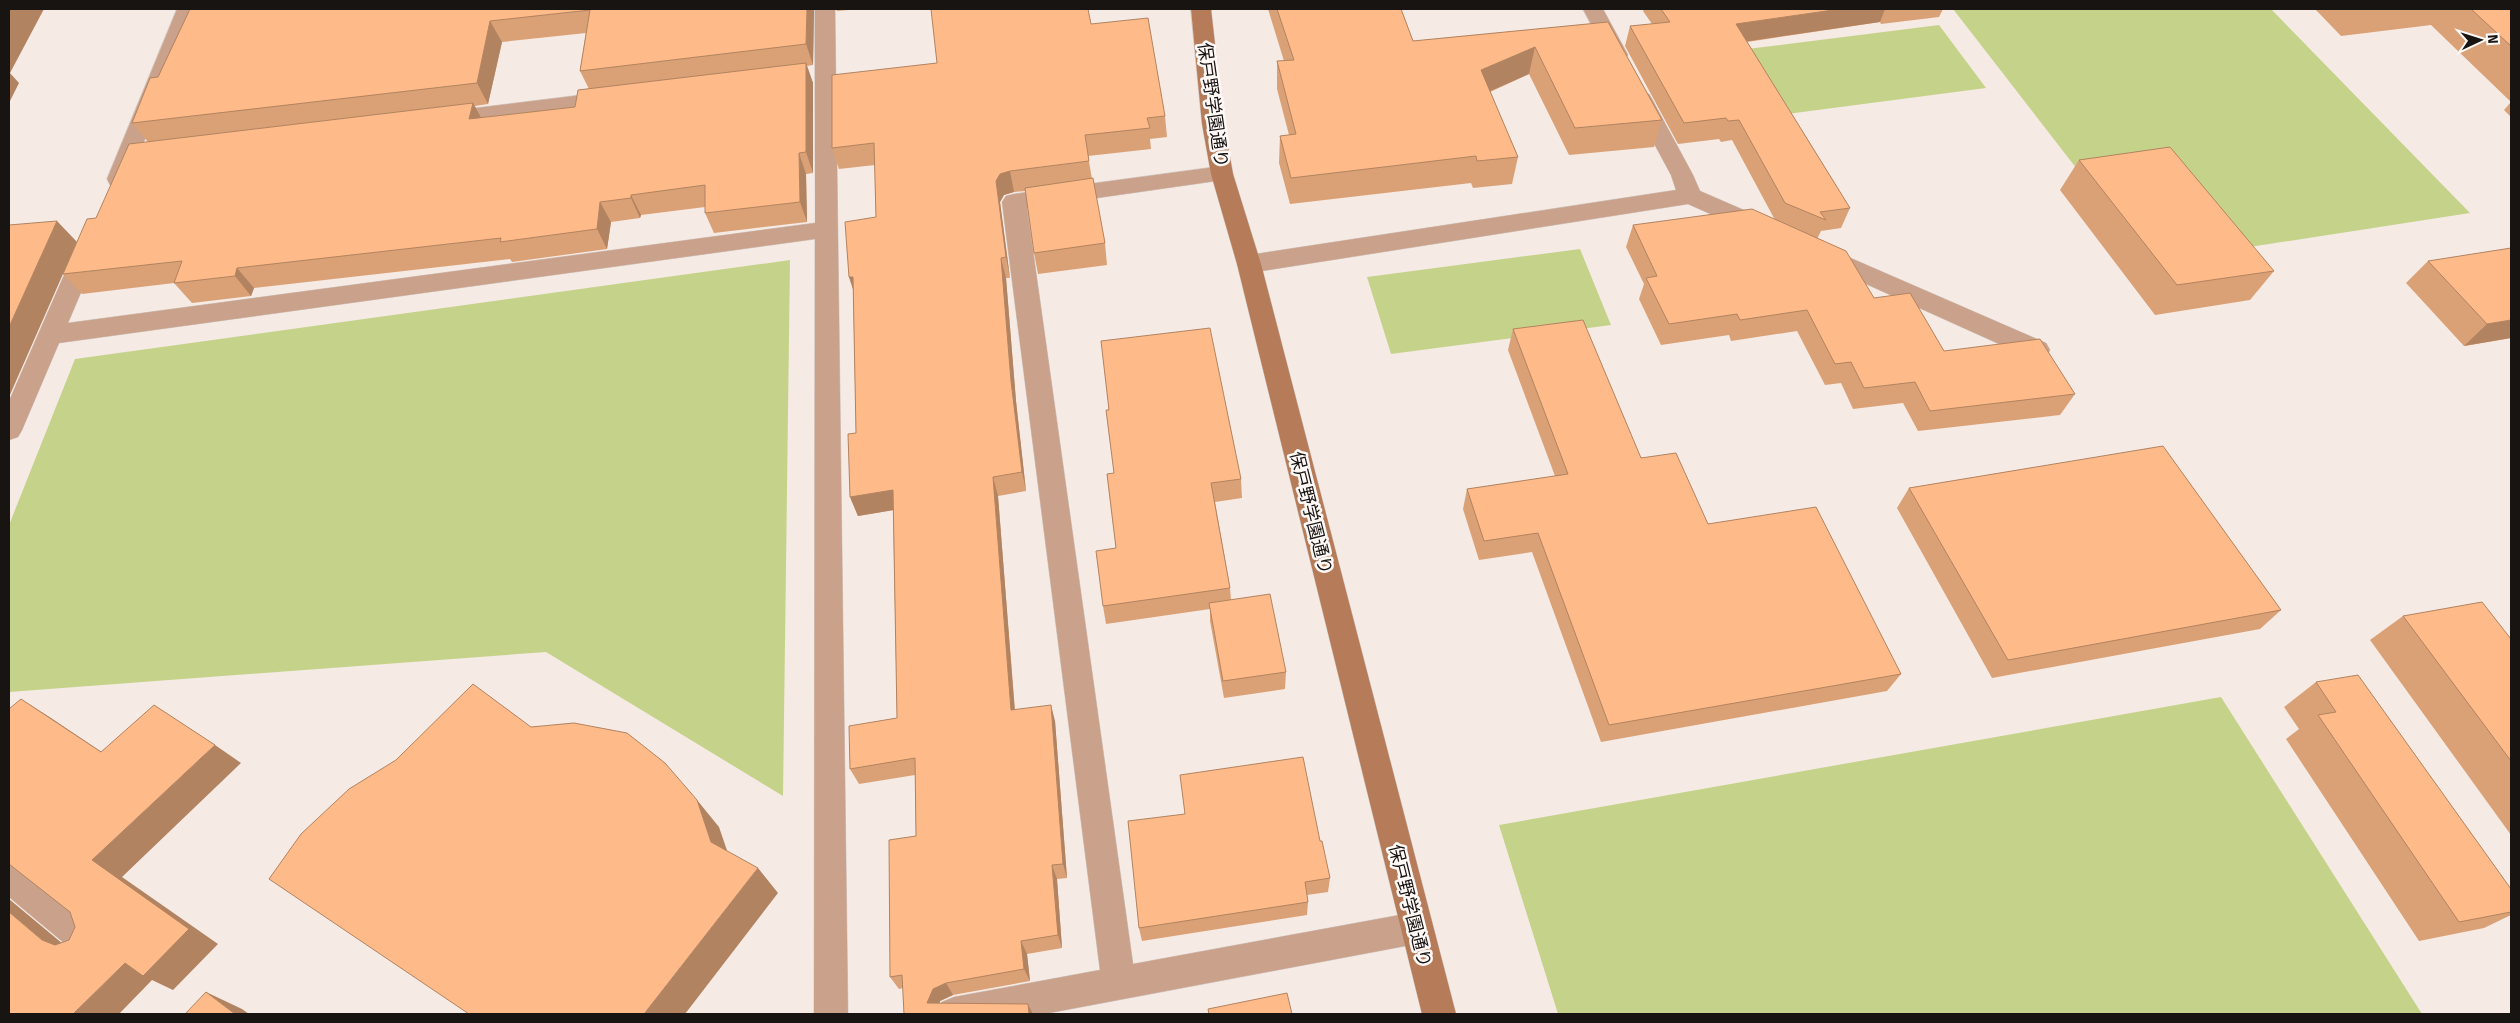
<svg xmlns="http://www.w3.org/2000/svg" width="2520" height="1023" viewBox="0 0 2520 1023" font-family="'Fira Sans','Noto Sans JP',sans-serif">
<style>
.green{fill:#c5d38a}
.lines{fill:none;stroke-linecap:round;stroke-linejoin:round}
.street-casing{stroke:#d2c8c3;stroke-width:1}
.secondary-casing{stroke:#d2c8c3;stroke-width:1}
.street{fill:#caa28b;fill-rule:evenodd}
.secondary{fill:#b67c5a;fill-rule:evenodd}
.wall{fill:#daa176;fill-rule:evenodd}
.shaded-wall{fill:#b28360}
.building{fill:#febb89;stroke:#b28360}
.labels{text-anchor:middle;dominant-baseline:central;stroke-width:5;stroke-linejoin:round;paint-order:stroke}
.street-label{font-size:18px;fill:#181412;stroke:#fef9f7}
</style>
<rect width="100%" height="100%" fill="#f6eae5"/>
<!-- green -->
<path class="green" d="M1953 9H2271L2470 213 2224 251 2080 173Z
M1939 25 1986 88 1787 114 1747 49Z
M1580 249 1611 325 1391 354 1367 277Z
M790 260 783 796 546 652 9 692V525L75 359Z
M2221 697 2422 1014H1558L1499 825Z"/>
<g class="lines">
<defs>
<path id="street" d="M177 9H197L129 179 126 185 118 187 110 185 107 179Z
M815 9H835L848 1014H814L815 239 59 343 22 430 18 437 9 440V401L75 250 79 244 87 241 95 244 99 250 68 323 815 223Z
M1583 9H1603L1628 55 1624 60 1617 62 1610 60Z
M614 91 622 93 625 98 622 103 443 126 435 124 432 119 435 114 443 112Z
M1641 92 1649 94 1652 99 1693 175 1700 191 1769 221 1773 227 1769 233 1761 235 1753 233 1688 204 1249 273 1240 270 1237 264 1240 258 1249 255 1676 190 1671 175 1630 99 1633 94Z
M1222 166 1230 169 1233 174 1230 179 1027 208 1133 964 1416 912 1428 916 1433 928 1428 940 1416 944 1044 1014H937L942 1002 954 997 1100 970 1002 202 1006 196 1014 194Z
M1823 246 2046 343 2050 350 2046 357 2037 360 2028 357 1815 261 1811 255 1815 249Z
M9 861 21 866 100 929 105 941 100 953 88 958 76 953 9 897Z"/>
<path id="secondary" d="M1191 9H1211L1224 124 1233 174 1261 264 1456 1014H1422L1237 264 1211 174 1202 124Z"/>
</defs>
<!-- street casing -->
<use href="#street" class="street-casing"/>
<!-- secondary casing -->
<use href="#secondary" class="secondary-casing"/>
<!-- street -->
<use href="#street" class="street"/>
<!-- secondary -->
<use href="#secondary" class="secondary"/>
</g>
<!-- wall -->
<path class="wall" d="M190 9H814L813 65 807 66 813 83V173L806 174 807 222 714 233 705 213V207L641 215 640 218 611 222 607 249 512 262 510 259 254 288 251 296 192 303 174 283 82 294 63 274 96 218 148 142 132 123 158 77ZM586 33 580 71 589 89 575 107 481 118 475 106 488 104 502 42Z
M836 9H860L837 11Z
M1268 9H1401L1413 41 1608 22 1662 120 1654 147 1569 155 1529 74 1490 92 1518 157 1512 184 1473 188 1471 183 1290 204 1279 163 1280 136 1289 135 1277 89V61H1284Z
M1644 9H1943L1939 17 1881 24 1880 22 1747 42 1850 208 1841 228 1821 231 1817 239 1874 298 1944 351 2075 394 2060 415 1918 431 1903 403 1853 409 1841 383 1825 385 1797 331 1731 341 1729 335 1661 345 1639 299 1644 284 1626 247 1633 225 1775 220 1732 140 1721 142 1719 139 1678 144 1625 46 1630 26 1652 24 1643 11Z
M2315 9H2511V117L2504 110 2511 102 2431 25 2341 36Z
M1091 24 1165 116 1167 137 1150 139 1151 149 1088 156 1092 179 1105 243 1107 265 1038 274 1034 253 1026 191 1014 192 1004 195 1000 202 1010 278H1006L1016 401 1026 491 998 496 1015 710 1055 721 1067 878 1057 879 1062 948 1027 954 1030 981 953 995 940 1001V1003L1028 1004 1033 1014H904L903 988 899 989 890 977 916 836 915 775 859 784 850 769 897 718 893 510 858 516 850 497 856 433 853 289 849 277 876 217 875 165 839 169 832 148 937 63Z
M2079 160 2274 271 2250 300 2155 315 2060 190Z
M2428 261 2511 338 2464 346 2406 283Z
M1513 329 1708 524 1901 674 1887 691 1601 742 1532 552 1479 560 1463 509 1467 489 1555 476 1508 350Z
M1107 474 1241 479 1242 498 1215 502 1230 588 1231 600 1286 672 1285 689 1224 698 1210 621V609L1106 624 1103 606 1116 548Z
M1909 488 2281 610 2260 629 1992 678 1897 508Z
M2403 616 2511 639V835L2370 640Z
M2316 682 2511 889V915L2484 928 2419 941 2286 739 2299 729 2284 707Z
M1320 841 1330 878 1328 892 1307 895 1308 902 1307 915 1142 941 1139 928Z"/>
<!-- shaded-wall -->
<path class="shaded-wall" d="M9 9H44L10 73 19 83 9 103Z
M807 9H814L813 65 806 44Z
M1840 9H1885L1880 22 1729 44 1736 24Z
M490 21 502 42 488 104 477 83Z
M1535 47 1529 74 1477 97 1481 70Z
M806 63 813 83V173L806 152Z
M473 103 484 123 469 119Z
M799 153 806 174 807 222 800 202Z
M1010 171 1014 192 1004 195 1000 202 1010 278 1006 257 996 181 1000 174Z
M631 195 641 215 640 218 631 198Z
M600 202 611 222 607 249 597 229Z
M57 221 77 242 9 397V327Z
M1001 258 1006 278 1016 401 1026 491 1022 472 1011 381Z
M237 268 254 288 251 296 235 276Z
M849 277H853L856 298Z
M2511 320V338L2464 346 2487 324Z
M993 477 998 496 1016 727 1011 710Z
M893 490 900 509 858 516 850 497Z
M21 699 51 718 130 771 101 752Z
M1051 705 1055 721 1067 878 1063 864Z
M215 745 241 763 122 877 218 944 173 990 152 980 119 1014H73L125 963 92 860Z
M697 800 719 827 733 868 711 842Z
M1052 865 1057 879 1062 948 1058 935Z
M758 868 778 893 685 1014H644Z
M9 899 75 954 42 940 9 912Z
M1021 941 1027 954 1030 981 1024 969Z
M946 983 953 995 940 1001 935 1014 927 1003 933 989Z
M206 992 242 1009 249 1014H235Z
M1028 1004 1033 1014H1029Z"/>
<!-- building -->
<path class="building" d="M190 9H807L806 44 580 71 590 10 490 21 477 83 132 123 150 78 158 77Z
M931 9H1088L1091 24 1148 18 1165 116 1147 118 1150 128 1085 135 1089 161 1010 171 1000 174 996 181 1006 257 1001 258 1011 381 1022 472 993 477 1011 710 1051 705 1063 864 1052 865 1058 935 1021 941 1024 969 946 983 933 989 927 1003 1028 1004 1029 1014H904L902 975 890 977 889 840 916 836 915 758 850 769 849 726 897 718 893 490 850 497 848 434 856 433 853 277H849L845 222 876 217 874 143 832 148V75L937 63Z
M1277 9H1401L1413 41 1608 22 1662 120 1575 128 1535 47 1481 70 1518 157 1477 161 1476 156 1291 178 1280 136 1296 134 1277 61 1294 60Z
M1661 9H1840L1736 24 1850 208 1820 212 1826 220 1785 203 1739 120 1728 121 1726 118 1684 123 1630 26 1670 22Z
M2471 9H2511V46Z
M806 63V152L799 153 800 202 705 213V185L631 195V198L600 202 597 229 500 242 501 238 237 268 235 276 174 283 182 261 63 274 87 219 96 218 129 144 473 103 469 119 575 107 578 90Z
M2170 147 2274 271 2177 285 2079 160Z
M1093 178 1105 243 1034 253 1025 188Z
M1752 209 1846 251 1874 298 1910 293 1944 351 2040 339 2075 394 1930 411 1915 382 1864 388 1851 362 1835 364 1807 310 1740 320 1737 314 1669 324 1646 278 1657 276 1633 225Z
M57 221 9 327V225Z
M2511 248V320L2487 324 2428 261Z
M1583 320 1641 458 1676 453 1708 524 1816 507 1901 674 1609 725 1538 533 1484 541 1467 489 1568 474 1513 329Z
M1210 328 1241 479 1211 483 1230 588 1103 606 1096 551 1116 548 1107 474 1114 473 1106 410H1109L1101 341Z
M2163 446 2281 610 2008 660 1909 488Z
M1270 594 1286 672 1223 681 1209 603Z
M2482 602 2511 639V761L2403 616Z
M2358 675 2511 889V912L2459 922 2318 715 2336 712 2316 682Z
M473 684 531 727 574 723 627 733 665 763 697 800 711 842 758 868 644 1014H469L269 879 301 834 349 789 396 760Z
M21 699 101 752 154 705 215 745 92 860 189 929 143 976 125 963 73 1014H9V912L42 940 55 945 69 940 75 927 70 912 9 864V709Z
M1303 757 1320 841H1322L1330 878 1305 882 1308 902 1139 928 1128 821 1185 814 1180 775Z
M206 992 235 1014H185Z
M1287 993 1292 1014H1209L1208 1009Z"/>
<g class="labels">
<!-- street labels -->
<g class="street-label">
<text transform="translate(1213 105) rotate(82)">保戸野学園通り</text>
<text transform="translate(1311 513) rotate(76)">保戸野学園通り</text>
<text transform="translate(1410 906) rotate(76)">保戸野学園通り</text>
</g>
</g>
<!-- border -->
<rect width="2520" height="1023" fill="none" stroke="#181412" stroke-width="20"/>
<!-- north arrow -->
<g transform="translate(2480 40) rotate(86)" stroke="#fef9f7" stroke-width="4" paint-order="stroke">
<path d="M0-4L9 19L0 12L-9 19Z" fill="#181412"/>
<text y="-8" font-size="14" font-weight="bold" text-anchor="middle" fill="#181412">N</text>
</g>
</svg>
